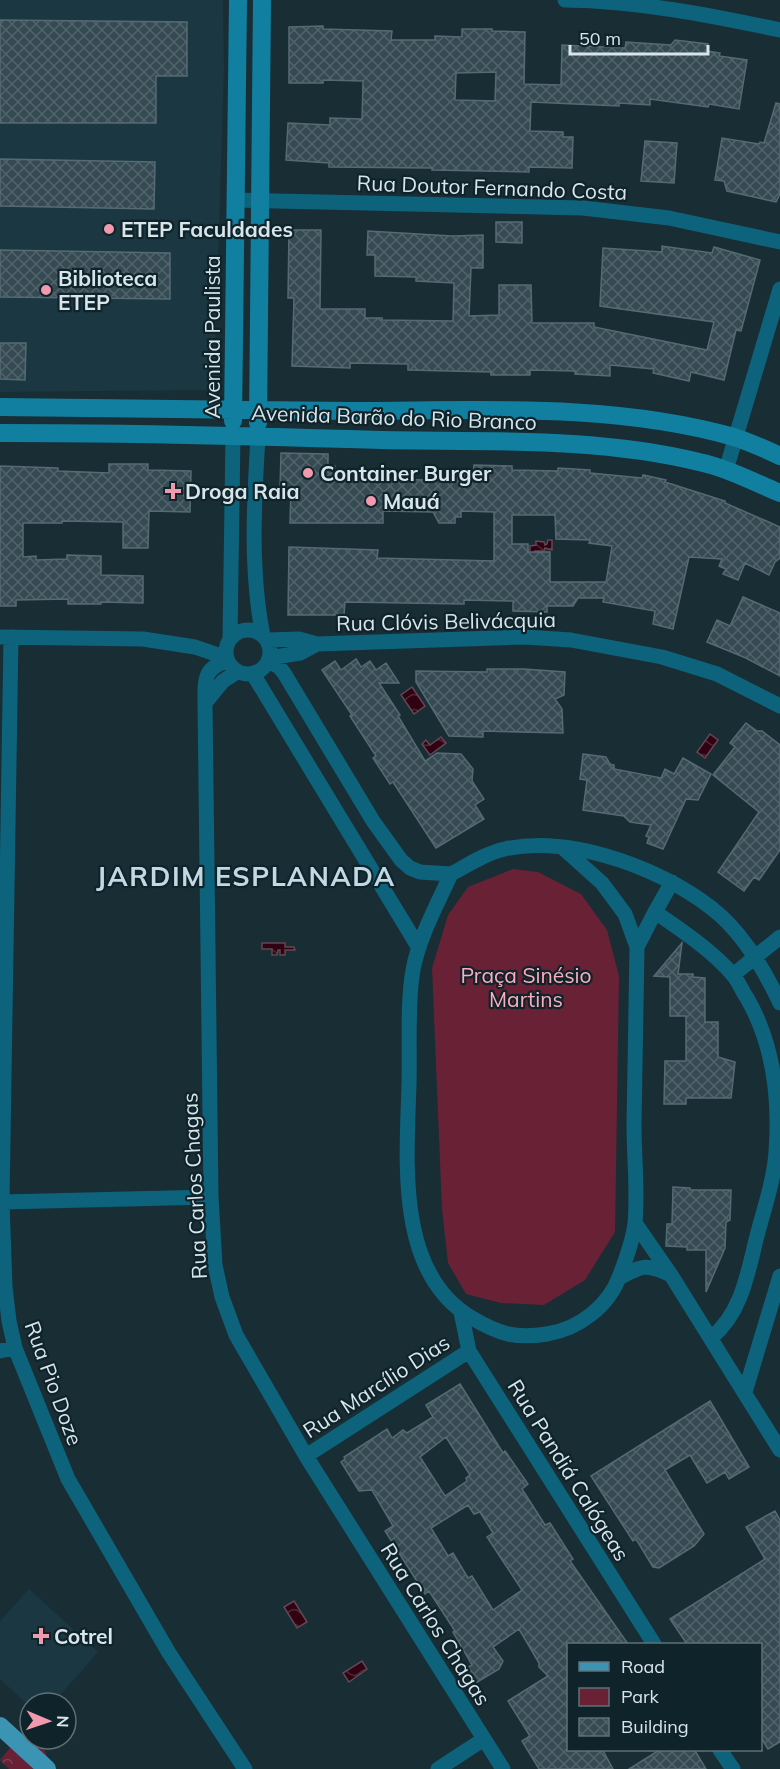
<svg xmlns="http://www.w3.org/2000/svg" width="780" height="1769" viewBox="0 0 780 1769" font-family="Mulish,sans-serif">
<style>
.built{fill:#1a3742}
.forest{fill:url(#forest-crowns)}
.park{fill:#692136}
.water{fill:url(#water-waves);stroke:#634753;stroke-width:1.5}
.building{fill:url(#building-cross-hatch);stroke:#556b74;stroke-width:1.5;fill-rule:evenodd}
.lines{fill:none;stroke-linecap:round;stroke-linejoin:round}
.street{stroke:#0d637c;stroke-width:15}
.secondary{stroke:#1180a0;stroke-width:18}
.primary{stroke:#3b94b3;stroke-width:18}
.poi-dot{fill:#f29aad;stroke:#0f232b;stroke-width:2}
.labels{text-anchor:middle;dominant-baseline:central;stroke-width:4.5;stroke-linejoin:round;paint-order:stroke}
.street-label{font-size:21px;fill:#d8e5ea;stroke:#0f232b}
.poi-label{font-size:21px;font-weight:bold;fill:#d8e5ea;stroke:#0f232b;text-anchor:start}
.park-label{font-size:21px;fill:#fcadbd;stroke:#0f232b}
.district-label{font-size:27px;font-weight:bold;letter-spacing:1.5px;fill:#c0d9e3;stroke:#0f232b}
</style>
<defs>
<pattern id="forest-crowns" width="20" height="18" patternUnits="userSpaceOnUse" patternTransform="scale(1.5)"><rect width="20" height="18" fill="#692136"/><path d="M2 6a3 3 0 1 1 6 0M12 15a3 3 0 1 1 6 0" fill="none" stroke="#7e4153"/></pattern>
<pattern id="water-waves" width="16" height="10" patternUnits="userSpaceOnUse" patternTransform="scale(1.5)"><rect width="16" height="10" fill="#310312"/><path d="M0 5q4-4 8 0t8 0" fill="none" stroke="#4e2835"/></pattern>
<pattern id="building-cross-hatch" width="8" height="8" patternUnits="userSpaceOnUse" patternTransform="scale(1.5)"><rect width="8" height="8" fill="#354a52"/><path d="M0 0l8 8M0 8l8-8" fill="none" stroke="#52646b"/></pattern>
</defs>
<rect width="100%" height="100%" fill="#192d35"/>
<!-- built -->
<path class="built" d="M0 0H223L224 68 214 390 0 392Z
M29 1589 98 1652 53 1703H30V1707L0 1679V1621Z"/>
<!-- forest -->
<path class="forest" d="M19 1737 39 1739 48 1758V1769H9L0 1760Z"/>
<!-- park -->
<path class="park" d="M513 869 538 872 581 894 607 930 619 976 615 1232 585 1280 544 1305 501 1303 466 1294 448 1263 442 1209 432 968 448 915 468 887Z"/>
<!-- water -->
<path class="water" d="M548 540H552V550L545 548 544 551H535V553L525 552 530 550V546L536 545V541L544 542 545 545 547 544Z
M412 687 425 706 414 714 401 695Z
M710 734 718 740 705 758 697 752Z
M441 737 446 743 430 755 422 744 426 740 430 745Z
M262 943H285V947H294L295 950H285V955H280V950H278L277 955H272V949H262Z
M294 1601 307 1622 297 1628 284 1607Z
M362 1661 367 1669 349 1682 343 1673Z"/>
<!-- building -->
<path class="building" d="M0 20 187 22V76H156V123H0Z
M323 26V29L392 31 391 40H435V36L462 37V29H492V31L525 32 524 84 561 85 562 45 625 48 626 42 671 45 675 40 708 44 707 51 720 53 719 56 747 60 739 109 709 104 708 107 650 99V105L619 103V106L531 102 530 131 563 132V137H573L572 168 529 167V172L432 170V168L329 167V163L286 160 288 123 330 125V118L362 119 363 81 323 80V83H289V27ZM496 72 495 101 455 100 456 73Z
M776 103 780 104V194L776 202 727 191 724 181 715 180 722 138 759 144 760 142 764 143Z
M645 141 677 143 674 183 641 181Z
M0 159 155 162 154 209 0 206Z
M496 222H522V243L496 242Z
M289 230H321L320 309H365V318H382V320L453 321 454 283 416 281V277L375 276V255H367L368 231 452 236 483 235V268H471L469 316 499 315V285H531L532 323H594V327L707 350 714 322 600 306 603 248 662 252V246L712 253 714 247 760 260 741 331 736 330 724 380 691 372 689 381 653 373 654 369 610 365V376L575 374V371L530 370V375H491V372L408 370V364L350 363V368L292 366 294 298H288Z
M0 250 170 253V299L0 297Z
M0 343H26L25 380 0 379Z
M281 453 328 454V466H335V479L437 480 442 472 473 474 474 465 512 466V470L558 471V468L590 470V473L642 478 643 475 666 480 665 482 725 501V503L780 527V558L775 562 769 575 745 563 738 580 723 574 726 569 719 566 722 559 689 557 673 629 653 624 655 611 603 602 604 598H578L573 606H547V612L513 611V601L464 600V604L345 602 344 615H288L289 547 378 550 377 558 494 561V512L461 511V517H455V523H439L433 512 383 511V523H290L291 489H280ZM512 515H555L556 539 590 540 589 543 612 546 606 582H550V552H528V544H512Z
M109 464H148V470L191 471 190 512 149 511 148 548H123V522L62 521V523H23V557L36 556V560L67 559V555L101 556V575L143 576V603L101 602V604H68V599L16 600V606H0V466L58 468V471L109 473Z
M743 597 780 613V676L746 658 707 642 717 620 730 626Z
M356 659 361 667 370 661 376 670 386 663 399 683H379L400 715 398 716 425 761 437 753 461 754 473 769 472 781 484 799 475 805 484 819 436 848 393 782 390 784 373 758 376 756 350 716 352 715 322 670 335 661 341 670Z
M487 669H524L565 672 564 695 555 699 562 709 563 733 483 731V737L449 736 416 682V671L487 672Z
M746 723 757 731H762L780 745V850L759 880 754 877 744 891 718 872 759 812 713 775 735 747 730 743Z
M583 754 606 757 610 764 614 765V769L661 778 665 769 674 774 683 758 711 774 698 800 686 799 663 849 647 843 649 837 646 836 651 825 630 822 624 816 583 810 587 780 580 779Z
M682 943 678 974H693V977L705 978V1022H718V1057L735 1062 731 1098H686V1104H664L665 1061H686V1016H670V977L654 976Z
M673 1187 690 1188V1190H731L730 1220 726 1222 725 1248 706 1292V1250H687V1247L666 1246 667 1224H672Z
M460 1384 503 1453 505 1451 528 1484 522 1489 545 1525 550 1523 573 1559 570 1561 628 1644H568V1749H602L613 1769H539L522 1741 530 1736 508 1701 548 1676 539 1667V1663L519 1629 493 1647 503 1661 499 1669 474 1684 465 1669 472 1665 453 1632 455 1631 429 1591 425 1594 385 1531 393 1526 372 1490 359 1491 341 1462 345 1459 344 1457 387 1429 392 1438 403 1430 407 1433 433 1417 426 1405ZM446 1437 470 1475 466 1478 467 1481 445 1496 420 1457ZM468 1505 474 1514 480 1512 493 1533 487 1537 522 1590 493 1610 472 1576 468 1578 453 1553 448 1556 431 1528Z
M710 1401 749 1467 729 1479 725 1472 707 1483 690 1455 665 1470 704 1534 694 1546 659 1568 653 1567 636 1539 633 1541 591 1476Z
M775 1511 780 1520V1742L768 1749 760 1736V1644H687L670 1619 765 1559 746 1527Z
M661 1749H694L706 1769H629Z"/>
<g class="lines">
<!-- street -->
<path class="street" d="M565 0C638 1 709 15 780 30
M235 200 583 208 669 218 780 242
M258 437C254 502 250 571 263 636
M726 470 780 289
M226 652a22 22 0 1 1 44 0a22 22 0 1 1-44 0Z
M0 637 143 639 195 647 227 658
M11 637 2 1202 5 1287 9 1321 15 1348 68 1479 169 1653 245 1769
M230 639 233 435
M267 640 299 639 317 644 525 637 571 640 662 657 717 674 780 706
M269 658 300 653 317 644
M227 661C203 668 205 681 205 703L211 1197 215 1265 222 1297 236 1335 306 1456 503 1769
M268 661 279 667 284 673 373 821 401 860 410 868 420 872 451 874
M253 674 419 948
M205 703 223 681 237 672
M451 874C437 905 419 937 413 970 407 1003 410 1049 409 1084 407 1160 395 1273 472 1318 499 1334 515 1339 547 1334 579 1329 609 1306 620 1275 626 1259 633 1241 635 1223 638 1192 634 1157 634 1125 635 1066 636 1007 637 947L625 914 602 883 563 848
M451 874C468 865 486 853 505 849 573 834 670 871 721 916 747 940 765 971 780 1003
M672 882 655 912C680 929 714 952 733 975 739 982 742 991 747 998 774 1045 780 1098 776 1152 774 1179 765 1206 758 1232 748 1270 743 1312 711 1338
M637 947 655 912
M733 975 780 937
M2 1202 211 1197
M635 1223 671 1275 780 1450
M619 1278C641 1266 646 1263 669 1274
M461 1312 469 1351 654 1644
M0 1351 15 1348
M745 1392 780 1276
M306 1456 469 1351
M720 1750 733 1769
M438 1769 484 1739"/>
<!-- secondary -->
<path class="secondary" d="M0 407C117 408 233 410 350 411 477 411 610 402 734 437 749 442 765 449 780 456
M233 421 238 0
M258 423 262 0
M0 433C127 433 255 436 382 440 486 442 599 437 699 462 727 468 754 482 780 493"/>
<!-- primary -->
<path class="primary" d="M0 1726 47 1769"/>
</g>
<!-- markers -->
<g class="poi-dot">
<circle cx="109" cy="229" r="6"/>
<circle cx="46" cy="290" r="6"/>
<circle cx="308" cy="473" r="6"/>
<path d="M170 482h6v6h6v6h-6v6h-6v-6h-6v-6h6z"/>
<circle cx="371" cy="501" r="6"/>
<path d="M38 1627h6v6h6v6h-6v6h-6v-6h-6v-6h6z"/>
</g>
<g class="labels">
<!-- street labels -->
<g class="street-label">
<text transform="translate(492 187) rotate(2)">Rua Doutor Fernando Costa</text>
<text transform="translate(212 337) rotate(-90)">Avenida Paulista</text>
<text transform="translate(394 417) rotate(2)">Avenida Barão do Rio Branco</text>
<text transform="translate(446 621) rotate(-1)">Rua Clóvis Belivácquia</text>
<text transform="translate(194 1186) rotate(-93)">Rua Carlos Chagas</text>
<text transform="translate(54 1383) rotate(70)">Rua Pio Doze</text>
<text transform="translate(376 1386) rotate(-33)">Rua Marcílio Dias</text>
<text transform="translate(569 1470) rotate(58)">Rua Pandiá Calógeas</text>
<text transform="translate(436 1624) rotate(58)">Rua Carlos Chagas</text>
</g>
<!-- poi labels -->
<g class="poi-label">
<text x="121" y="229">ETEP Faculdades</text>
<text x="58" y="278">Biblioteca<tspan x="58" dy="24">ETEP</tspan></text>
<text x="320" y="473">Container Burger</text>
<text x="185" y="491">Droga Raia</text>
<text x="383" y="501">Mauá</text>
<text x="54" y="1636">Cotrel</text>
</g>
<!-- park labels -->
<g class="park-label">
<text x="526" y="975">Praça Sinésio<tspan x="526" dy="24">Martins</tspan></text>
</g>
<!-- district labels -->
<g class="district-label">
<text x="246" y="876">JARDIM ESPLANADA</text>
</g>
</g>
<!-- legend -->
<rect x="567" y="1643" width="195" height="108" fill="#0f232b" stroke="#5f7177" stroke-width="1.5"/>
<rect x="579" y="1662" width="30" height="9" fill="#3b94b3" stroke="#5f7177" stroke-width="1.5"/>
<text x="621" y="1673" font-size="18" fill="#d8e5ea">Road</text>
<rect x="579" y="1688" width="30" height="18" fill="#692136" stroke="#5f7177" stroke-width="1.5"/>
<text x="621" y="1703" font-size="18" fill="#d8e5ea">Park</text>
<rect x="579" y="1718" width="30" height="18" fill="url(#building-cross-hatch)" stroke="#5f7177" stroke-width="1.5"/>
<text x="621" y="1733" font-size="18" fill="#d8e5ea">Building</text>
<!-- north arrow -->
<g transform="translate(48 1721) rotate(92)"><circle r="28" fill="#0f232b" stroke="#5f7177" stroke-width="1.5"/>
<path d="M0-4.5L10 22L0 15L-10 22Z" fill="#f29aad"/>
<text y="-9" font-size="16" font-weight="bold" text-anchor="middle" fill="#d8e5ea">N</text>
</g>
<!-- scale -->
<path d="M570 45v9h138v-9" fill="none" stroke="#d8e5ea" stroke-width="3"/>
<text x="579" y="45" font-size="18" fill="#d8e5ea" stroke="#0f232b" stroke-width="4.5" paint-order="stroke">50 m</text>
</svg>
